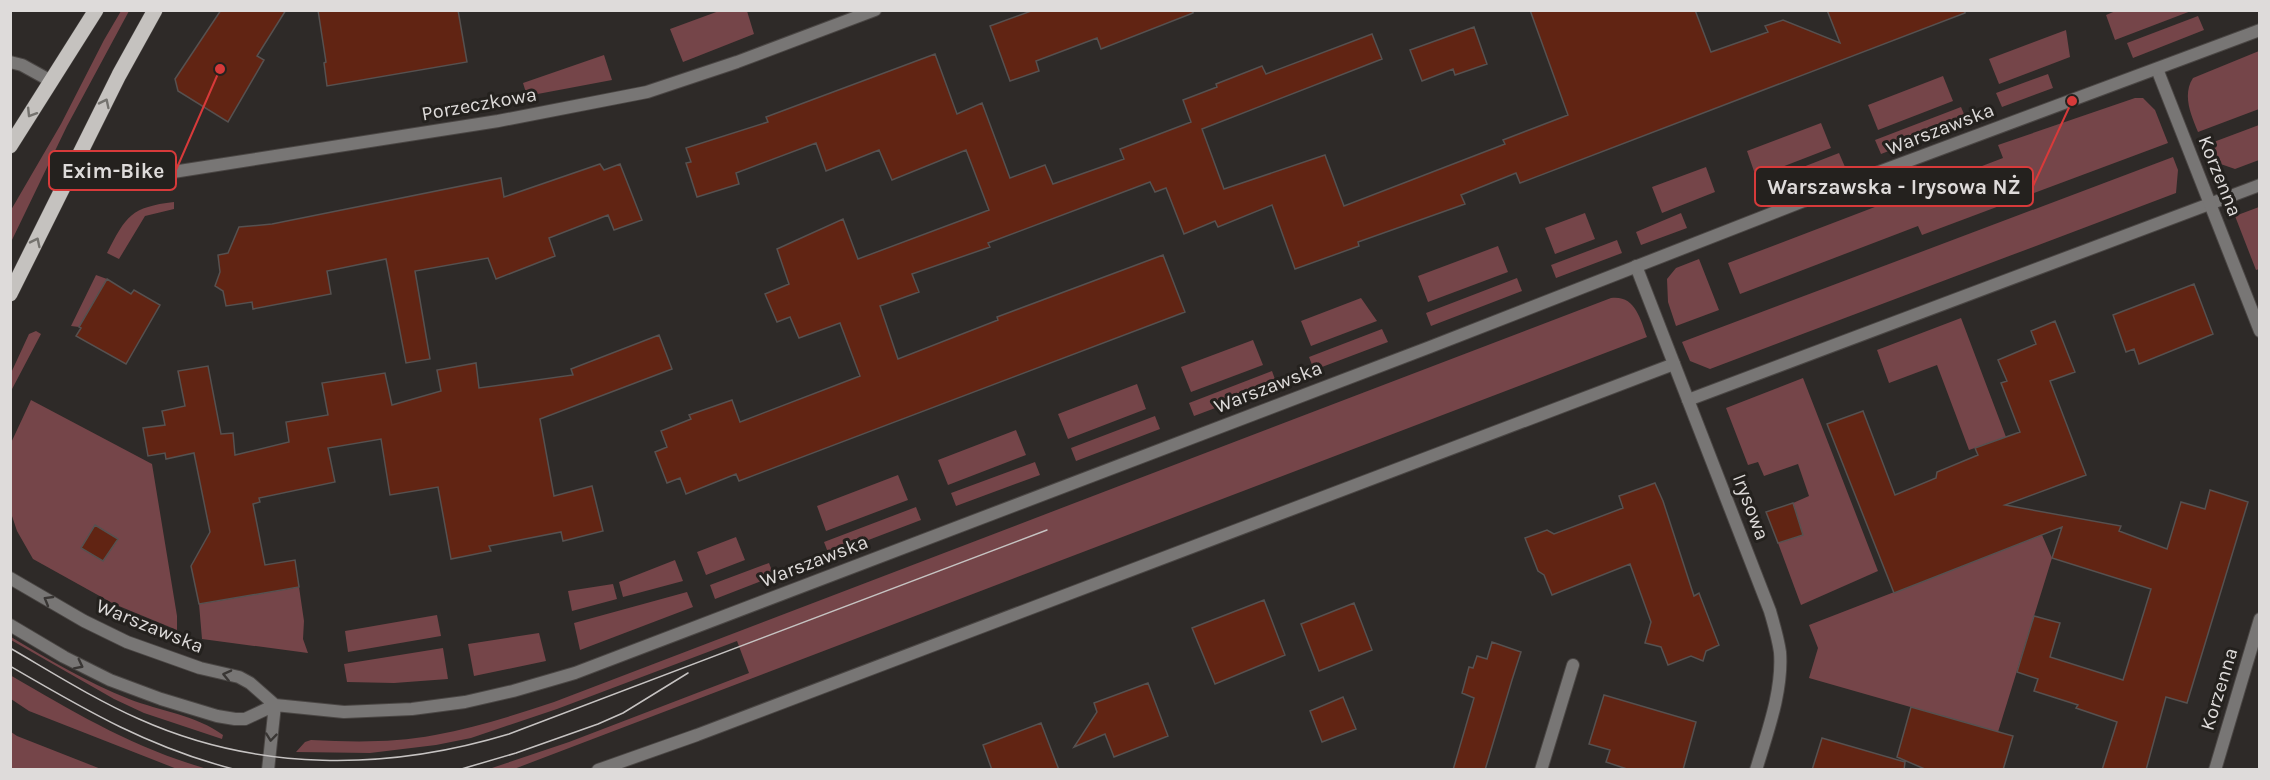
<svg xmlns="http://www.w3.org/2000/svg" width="2270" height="780" viewBox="0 0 2270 780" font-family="Karla,sans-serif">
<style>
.green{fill:#754549;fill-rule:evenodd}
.building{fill:#612413;stroke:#565150;stroke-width:1.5}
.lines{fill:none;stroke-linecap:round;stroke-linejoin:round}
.service-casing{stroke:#4a4644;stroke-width:14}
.minor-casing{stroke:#4a4644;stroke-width:14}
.tertiary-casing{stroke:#4a4644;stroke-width:14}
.primary-casing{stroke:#4a4644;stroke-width:16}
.service{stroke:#787675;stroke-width:12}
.minor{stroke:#787675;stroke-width:12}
.tertiary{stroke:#787675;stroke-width:12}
.primary{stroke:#c5c2bf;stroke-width:15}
.tram{stroke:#c6c3c2;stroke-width:1.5}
.oneway{stroke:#74726e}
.oneway2{stroke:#393634}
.labels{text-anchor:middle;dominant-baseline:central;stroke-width:6;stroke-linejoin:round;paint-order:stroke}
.street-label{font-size:20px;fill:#dedbda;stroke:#24211e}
.leader{fill:none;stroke:#d73a3a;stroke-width:2}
.callout-dot{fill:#d73a3a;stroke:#24211e;stroke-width:2}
.callout{fill:#24211e;stroke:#d73a3a;stroke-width:2}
.callout-label{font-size:21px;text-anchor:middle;font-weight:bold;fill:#dedbda}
</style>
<rect width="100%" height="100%" fill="#2e2a28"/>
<!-- green -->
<path class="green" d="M2118 10H2191V11L2115 40 2106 15Z
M121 11H129L67 126 11 242V210L61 124 104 40Z
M719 11H747L754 34 683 62 670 29Z
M2198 16 2204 30 2133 58 2127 43Z
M2066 30 2070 57 1999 84 1989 59Z
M2259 51V109L2198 132C2191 115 2182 95 2193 78Z
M604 55 612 80 527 96 523 83Z
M2048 74 2053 88 2002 107 1996 93Z
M1943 76 1953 101 1878 130 1868 105Z
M2135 98H2143L2155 110 2168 143 1922 235 1918 226 1740 294 1728 263 2003 158 1998 145Z
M1961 107 1967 121 1881 154 1875 140Z
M1821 123 1831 148 1756 177 1747 151Z
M2259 125V160L2235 169 2209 160 2203 146Z
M1839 153 1845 167 1759 200 1754 186Z
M2173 157 2178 170 2176 193 1710 369 1690 361 1682 342Z
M1706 167 1715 192 1662 213 1652 187Z
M174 202V209L145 216 119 259 107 253C126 216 131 207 174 202Z
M2259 207V269L2256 270 2235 216Z
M1585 213 1595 239 1555 254 1545 228Z
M1681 213 1687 228 1641 245 1636 232Z
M1617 240 1622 253 1556 278 1551 265Z
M1498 246 1508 272 1428 302 1418 276Z
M1699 259 1719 310 1676 326 1668 302 1667 279 1676 268Z
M96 275 107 279 79 327 71 326Z
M1517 278 1522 291 1431 326 1426 313Z
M1361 298 1377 321 1311 346 1301 321Z
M1611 298C1635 295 1640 318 1647 337L514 769H489L569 742 749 673 737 641 557 709 471 738 436 745 370 753 296 752 305 742 311 740C352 742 393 743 435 735 475 728 515 715 554 702Z
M1961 318 2006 437 1969 450 1937 365 1889 383 1877 350Z
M1382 329 1388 342 1314 370 1309 357Z
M36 331 41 334 11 391V373L29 334Z
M1253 340 1263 365 1191 392 1181 367Z
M1272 371 1277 385 1194 416 1189 403Z
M1803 378 1878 571 1801 605 1778 543 1803 535 1793 503 1809 496 1798 464 1764 476 1758 462 1748 465 1726 408Z
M1137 384 1146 409 1068 439 1058 414Z
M31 400 152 464 177 616V630L114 604 33 559 17 531 11 513 10 445ZM95 525 118 539 103 561 81 548Z
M1155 416 1160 429 1076 461 1071 448Z
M1016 430 1026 455 948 485 938 460Z
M1035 462 1040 475 956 506 951 493Z
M898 475 908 500 826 531 817 506Z
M916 507 921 520 829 555 824 542Z
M2042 535 2052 558 1998 732 1809 678 1818 648 1809 625Z
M736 537 745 560 706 575 697 552Z
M675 560 683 581 623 597 619 582Z
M769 563 774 576 715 599 710 585Z
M613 584 617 599 572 611 568 591Z
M299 587 304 621 303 639 308 653 202 639 199 604Z
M687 592 693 607 580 650 574 623Z
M437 615 441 636 348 652 345 631Z
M539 633 546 661 474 676 468 644Z
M11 637C49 660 87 682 129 699 160 711 196 715 223 735L222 739 144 713 114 699 11 640Z
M443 648 448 679 394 683 347 682 344 664Z
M10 675C77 714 132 747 207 769H177L29 711 11 699Z
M11 732 17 736 101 769H11Z"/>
<!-- building -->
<path class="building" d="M221 10H286L257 56 264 60 228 122 178 91 175 79Z
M318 10H458L467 62 327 86 324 63 326 62Z
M1034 10H1193V13L1101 49 1097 38 1036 61 1039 71 1010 81 990 26Z
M1530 10H1695L1711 52 1768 32 1765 26 1783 20 1840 43 1827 10H1965V13L1520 183 1516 173 1461 195 1465 204 1358 242 1359 246 1295 269 1272 205 1218 227 1215 221 1184 234 1166 188 1155 192 1150 182 988 243 990 247 912 274 919 292 880 306 898 359 998 320 997 317 1163 255 1185 312 739 481 736 474 686 494 680 478 667 483 655 452 667 447 661 431 691 419 689 415 732 400 740 422 860 376 840 323 799 338 790 317 777 322 765 294 789 284 777 249 843 219 858 259 989 210 966 150 892 180 879 150 826 171 816 143 736 173 739 184 697 197 686 163 691 162 686 148 768 122 766 117 935 54 957 114 982 103 1010 178 1045 165 1053 184 1124 159 1120 149 1191 122 1183 100 1217 87 1216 84 1262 66 1266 74 1372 34 1382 59 1202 129 1224 189 1325 155 1344 206 1505 144 1503 140 1568 115Z
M1474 27 1487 64 1455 75 1453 69 1422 81 1410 50Z
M600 164 604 170 620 164 642 220 614 230 608 215 549 238 555 256 496 279 488 258 415 271 430 359 406 363 386 259 327 271 331 294 253 309 252 302 226 306 223 291 215 286 220 272 218 255 228 253 239 227 272 224 501 178 504 197Z
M107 279 131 294 134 290 160 305 126 364 76 336 81 328 79 327Z
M2194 284 2213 334 2139 364 2134 349 2126 352 2113 315Z
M2055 321 2075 372 2050 381 2086 475 2005 505 2121 526 2119 531 2167 549 2181 502 2205 509 2210 490 2248 502 2187 703 2166 697 2146 770H2102L2117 722 2076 708 2078 705 2034 691 2038 679 2017 672 2034 616 2060 623 2050 657 2123 680 2151 589 2052 558 2062 527 1894 593 1827 424 1863 411 1895 495 1936 478 1937 472 1978 455 1975 448 2020 432 2001 383 2007 381 1998 360 2036 344 2031 331Z
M659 335 672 369 540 419 554 496 592 486 603 531 563 541 561 532 489 546 491 551 451 559 438 487 390 495 381 439 328 448 335 482 259 498 260 502 253 504 265 565 295 560 299 587 199 604 191 566 210 532 194 453 166 459 165 453 148 456 143 428 165 425 162 411 185 406 178 371 208 366 221 434 233 433 235 455 289 442 286 422 328 415 322 383 385 373 392 405 441 391 437 370 476 363 479 388 573 375 571 369Z
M1655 483 1663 501 1694 596 1699 593 1719 645 1706 651 1703 661 1691 656 1668 665 1661 647 1645 643 1651 622 1630 564 1552 595 1544 575 1538 571 1525 538 1547 530 1554 534 1623 508 1619 496Z
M1793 503 1803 535 1778 543 1766 512Z
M95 525 118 539 103 561 81 548Z
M1264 600 1285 655 1215 684 1192 628Z
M1354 603 1372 650 1319 671 1301 624Z
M1492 642 1521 652 1512 680 1485 770H1453L1474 698 1462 693 1469 667 1473 668 1477 656 1487 659Z
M1148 683 1168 736 1114 757 1105 734 1074 747 1097 712 1094 703Z
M1604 695 1696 722 1683 770H1630L1606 762 1610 750 1589 744Z
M1343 697 1356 729 1322 742 1310 711Z
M1911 707 2013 736 2003 770H1927L1897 757Z
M1041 723 1059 770H992L983 745Z
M1822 738 1905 762 1904 770H1812Z"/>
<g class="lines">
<defs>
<path id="service" d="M1688 400 2260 185
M598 770 697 735 1674 364
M1541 770 1573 665"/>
<path id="minor" d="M10 62 22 65 51 81
M2157 69 2260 331
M79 156C110 169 139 174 173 172L498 121 647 92 737 62 875 10
M1636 266 1770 611C1774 625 1778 638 1780 652 1783 691 1767 733 1756 770
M2215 770 2260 619"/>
<path id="tertiary" d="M10 578 84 621 127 642 200 668 239 677 250 683 275 705
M10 625 64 657 110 680 161 699 217 716 235 719H245L275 705 344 712 412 709 465 702 513 691 575 673 1430 347 1860 179 2260 30
M268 770 275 705"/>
<path id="primary" d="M10 146 96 10
M10 294 119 75 155 10"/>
</defs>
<!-- service casing -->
<use href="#service" class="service-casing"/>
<!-- minor casing -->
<use href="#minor" class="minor-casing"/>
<!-- tertiary casing -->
<use href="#tertiary" class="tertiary-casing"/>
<!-- primary casing -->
<use href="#primary" class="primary-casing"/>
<!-- service -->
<use href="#service" class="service"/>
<!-- minor -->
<use href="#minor" class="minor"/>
<!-- tertiary -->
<use href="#tertiary" class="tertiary"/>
<!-- primary -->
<use href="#primary" class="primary"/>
<!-- tram -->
<path class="tram" d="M10 648C53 673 94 699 139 719 257 772 387 771 509 734L1047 530
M10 666C87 711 150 748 237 770
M458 770 516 753 598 724 623 713 688 673"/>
</g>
<!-- one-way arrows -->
<defs><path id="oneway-chevron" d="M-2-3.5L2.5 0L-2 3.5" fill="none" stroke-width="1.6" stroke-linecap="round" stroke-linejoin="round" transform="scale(1.5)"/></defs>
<g class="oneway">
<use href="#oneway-chevron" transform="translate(105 103) rotate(-64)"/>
<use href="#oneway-chevron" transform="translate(31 113) rotate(122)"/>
<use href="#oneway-chevron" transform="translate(36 242) rotate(-64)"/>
</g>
<g class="oneway2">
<use href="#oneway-chevron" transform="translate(48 600) rotate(-150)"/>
<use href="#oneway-chevron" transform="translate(79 665) rotate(27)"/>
<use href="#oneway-chevron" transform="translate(227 675) rotate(-167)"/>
<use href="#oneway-chevron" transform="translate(271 737) rotate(96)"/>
</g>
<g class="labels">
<!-- street labels -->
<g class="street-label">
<text transform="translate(479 104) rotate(-10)">Porzeczkowa</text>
<text transform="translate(1940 129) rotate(-21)">Warszawska</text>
<text transform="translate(2220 176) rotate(68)">Korzenna</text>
<text transform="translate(1268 387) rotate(-21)">Warszawska</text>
<text transform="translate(1751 507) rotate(69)">Irysowa</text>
<text transform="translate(814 561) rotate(-21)">Warszawska</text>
<text transform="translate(150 626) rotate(22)">Warszawska</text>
<text transform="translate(2219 689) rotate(-73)">Korzenna</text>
</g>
</g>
<!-- callouts -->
<path class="leader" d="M220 69L176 170M2072 101L2033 186"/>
<g class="callout-dot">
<circle cx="220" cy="69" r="6"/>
<circle cx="2072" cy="101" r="6"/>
</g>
<g class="callout">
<rect x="49" y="151" width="127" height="39" rx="6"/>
<rect x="1755" y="167" width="278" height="39" rx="6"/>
</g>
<g class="callout-label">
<text x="113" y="178">Exim-Bike</text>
<text x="1894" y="194">Warszawska - Irysowa NŻ</text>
</g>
<!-- border -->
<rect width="2270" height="780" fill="none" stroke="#dedbda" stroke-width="24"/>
</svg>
